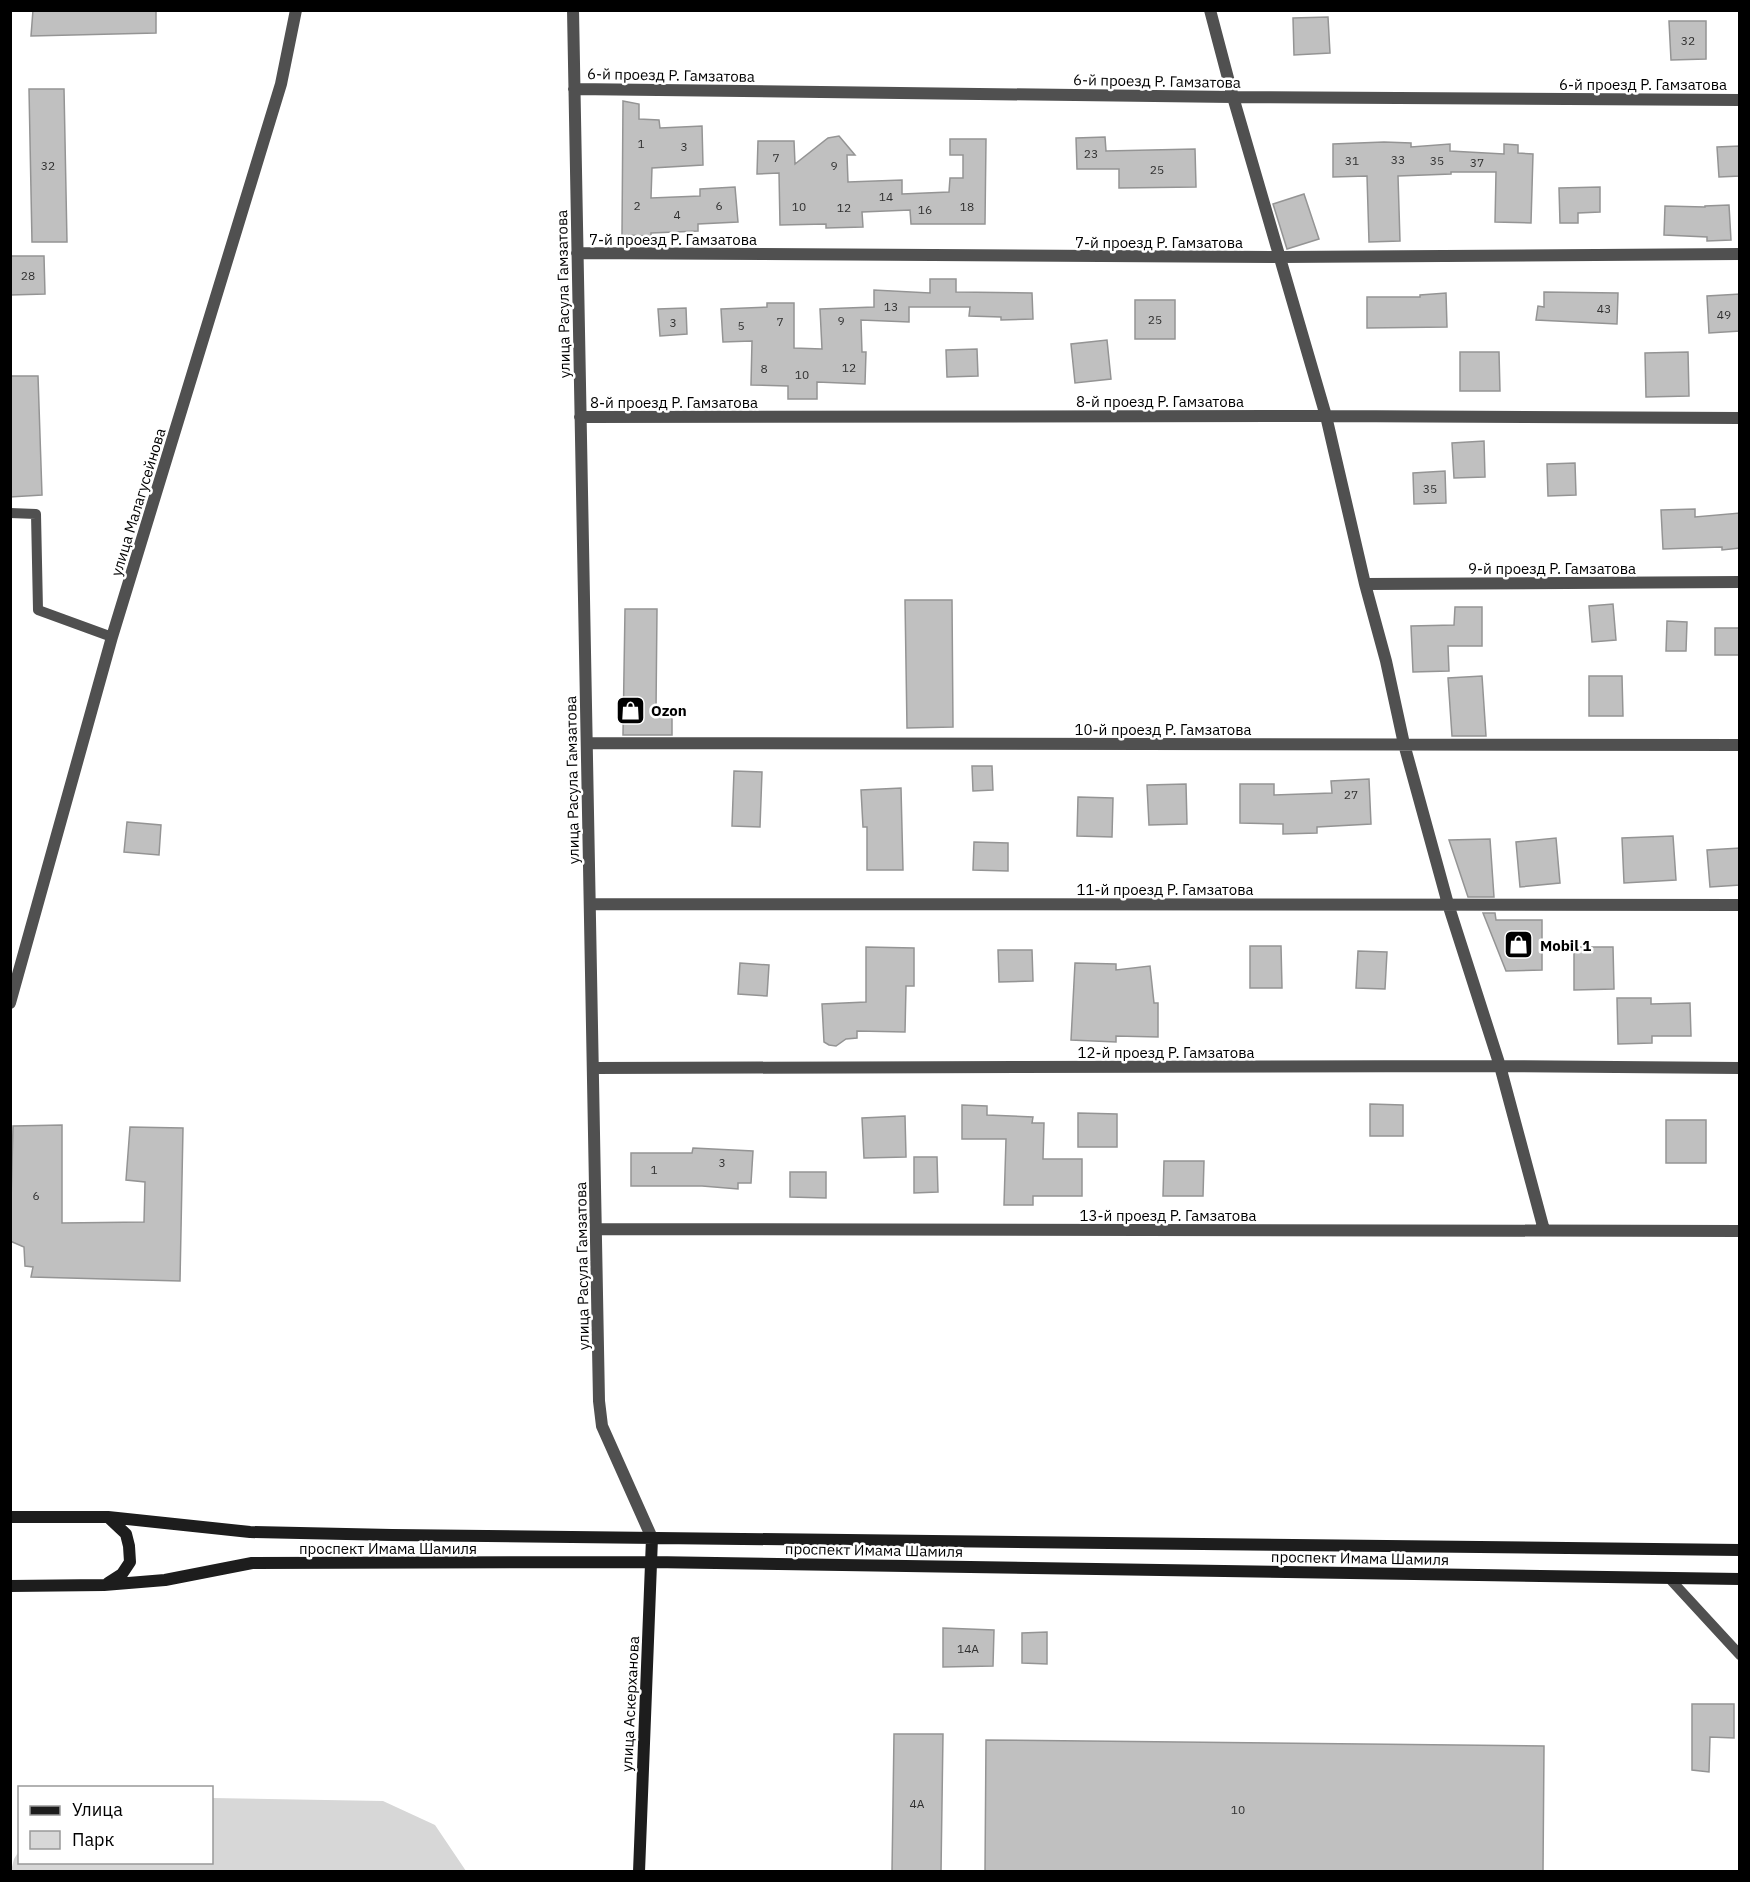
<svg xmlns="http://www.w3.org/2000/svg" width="1750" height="1882" viewBox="0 0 1750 1882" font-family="'IBM Plex Sans',sans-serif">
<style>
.green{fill:#d7d7d7}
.building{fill:#c0c0c0;stroke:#949494;stroke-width:1.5}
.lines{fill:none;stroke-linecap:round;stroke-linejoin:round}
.lane{stroke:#505050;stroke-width:10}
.street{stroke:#505050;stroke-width:12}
.secondary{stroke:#1d1d1d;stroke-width:12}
.labels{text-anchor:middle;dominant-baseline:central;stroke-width:5;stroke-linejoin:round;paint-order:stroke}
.number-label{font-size:12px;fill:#303030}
.street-label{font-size:15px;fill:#000;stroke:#fff}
.poi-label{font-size:15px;font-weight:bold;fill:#000;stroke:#fff;text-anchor:start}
</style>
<rect width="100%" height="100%" fill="#fff"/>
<!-- green -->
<path class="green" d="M212 1798 383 1801 435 1825 466 1871H11L14 1859 19 1851 20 1862H212Z"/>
<!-- building -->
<path class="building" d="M33 10H156V33L31 36Z
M1328 17 1330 53 1294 55 1293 18Z
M1669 21H1706V59L1671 60Z
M29 89H64L67 242H32Z
M623 101 639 104V119L659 120 660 128 702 126 703 165 652 168 651 198 700 196V189L735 187 738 222 698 224V231L651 233V236L622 235Z
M839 136 855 155H847L848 182 902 180V194L949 192 950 178H963V155H950V139H986L985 224H911L910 210 862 212 863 227 826 228V224L780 225 779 173 757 174 758 141H794L795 164 828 138Z
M1105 137 1106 151 1195 149 1196 187 1119 188V169H1077L1076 138Z
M1384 142 1411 143V147L1450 144V151L1504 154V144L1518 145V153L1533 154 1531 223 1495 222 1496 172H1451V174L1398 176 1400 241 1369 242 1367 176 1333 177V144Z
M1740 146V176L1719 177 1717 147Z
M1600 187V212L1578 213V223H1560L1559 188Z
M1304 194 1319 239 1287 249 1273 204Z
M1729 205 1731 240 1707 241V237L1664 235 1665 206 1705 207V206Z
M10 256H44L45 294 10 295Z
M930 279H956V292L1032 293 1033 319 1001 320V317L969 316 970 307H909V322L861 320 862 352H866L865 384 817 382V399H788V386L751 385 752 341 723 342 721 309 767 307V303H794V348L822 349 820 309 874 307V290L930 293Z
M1544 292 1618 293 1617 324 1536 320 1538 306 1544 307Z
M1446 293 1447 327 1367 328V297H1420V295Z
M1740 294V331L1709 333 1707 296Z
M1135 300H1175V339H1135Z
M686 308 687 334 660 336 658 309Z
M1107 340 1111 379 1075 383 1071 344Z
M977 349 978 376 947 377 946 350Z
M1460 352H1499L1500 391H1460Z
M1688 352 1689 396 1646 397 1645 353Z
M10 376H38L42 495 10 497Z
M1484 441 1485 477 1454 478 1452 443Z
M1575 463 1576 495 1548 496 1547 464Z
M1445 471 1446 503 1414 504 1413 473Z
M1695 509V517L1740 513V548L1722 550V547L1663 549 1661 510Z
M905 600H952L953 727 907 728Z
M1613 604 1616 640 1592 642 1589 606Z
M1455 607H1482V646H1448L1449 671 1413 672 1411 626 1454 625Z
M625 609H657L656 711H672V735H623Z
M1667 621 1687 622 1686 651H1666Z
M1715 628H1740V655H1715Z
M1482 676 1486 736H1452L1448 678Z
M1589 676H1622L1623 716H1589Z
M972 766H992L993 790 973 791Z
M734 771 762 772 760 827 732 826Z
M1369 779 1371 824 1317 827V833L1283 834V824L1240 823V784H1274V795L1332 793 1331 781Z
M1186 784 1187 824 1149 825 1147 785Z
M901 788 903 870H867V827H863L861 790Z
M1078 797 1113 798 1112 837 1077 836Z
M127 822 161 825 159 855 124 852Z
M1673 836 1676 880 1624 883 1622 838Z
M1556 838 1560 883 1520 887 1516 842Z
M1490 839 1494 897H1468L1449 840Z
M974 842 1008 843V871L973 870Z
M1740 848V885L1710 887 1707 850Z
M1483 913H1495L1496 920H1542V970L1506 971Z
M1250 946H1281L1282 988H1250Z
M866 947 914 948V986H906L905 1032 857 1031V1038L846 1039 836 1046 829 1045 824 1042 822 1004 866 1002Z
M1574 947H1613L1614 989 1574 990Z
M998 950H1032L1033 981 999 982Z
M1358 951 1387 952 1385 989 1356 988Z
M740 963 769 965 767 996 738 994Z
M1075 963 1116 964V970L1150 966 1154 1003H1158V1037L1116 1036V1042L1071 1040Z
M1617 998H1651V1004L1690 1003 1691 1036H1652V1043L1618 1044Z
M1370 1104 1403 1105V1136H1370Z
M962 1105 987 1106V1115L1033 1117 1032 1123H1044L1043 1159H1082V1196H1033V1205H1004L1006 1139H962Z
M1078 1113 1117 1114V1147H1078Z
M905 1116 906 1157 864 1158 862 1118Z
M1666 1120H1706V1163H1666Z
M62 1125V1223L144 1222 145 1182 126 1180 130 1127 183 1128 180 1281 31 1277 33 1267 25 1266 24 1247 10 1241 13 1126Z
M693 1148 753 1151 751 1183H738V1189L702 1186H631V1153H692Z
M914 1157H937L938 1192 914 1193Z
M1164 1161H1204L1203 1196H1163Z
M790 1172H826V1198L790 1197Z
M943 1628 994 1630 993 1666 943 1667Z
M1047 1632V1664L1022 1663V1633Z
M1692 1704H1734V1738L1710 1737 1709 1772 1692 1770Z
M894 1734H943L941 1872H892Z
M986 1740 1544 1746 1543 1872H985Z"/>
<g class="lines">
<!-- lane -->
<path class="lane" d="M10 513 36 514 38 610 112 637
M1669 1578 1740 1655"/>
<!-- street -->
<path class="street" d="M573 10 599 1401 602 1426 652 1538
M1210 10 1233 97 1326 416 1365 584 1386 661 1404 744 1448 904 1500 1066 1544 1230
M574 89 1233 97 1740 100
M577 253 1280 257 1740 254
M580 417 1326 416 1740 418
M1365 584 1740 582
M587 743 1740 745
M590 904 1740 905
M10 1003 112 637 281 84 296 10
M593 1068 1500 1066 1740 1068
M596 1229 1740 1231"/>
<!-- secondary -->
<path class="secondary" d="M10 1517H108L250 1532 392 1535 1740 1550
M108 1583 122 1574 130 1562 129 1546 126 1534 108 1517
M10 1586 104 1585 165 1580 252 1563 651 1562 1740 1579
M639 1872 652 1538"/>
</g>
<!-- icons -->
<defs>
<symbol id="shop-square" viewBox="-11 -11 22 22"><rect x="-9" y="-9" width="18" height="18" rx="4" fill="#000" stroke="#fff"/><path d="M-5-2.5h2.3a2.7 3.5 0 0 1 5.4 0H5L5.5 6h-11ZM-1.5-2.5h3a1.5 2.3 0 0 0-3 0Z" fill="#fff"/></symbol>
</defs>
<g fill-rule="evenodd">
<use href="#shop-square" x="614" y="694" width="33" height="33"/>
<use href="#shop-square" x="1502" y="928" width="33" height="33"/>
</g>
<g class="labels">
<!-- number labels -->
<g class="number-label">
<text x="1688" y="40">32</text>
<text x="641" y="143">1</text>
<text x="684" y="146">3</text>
<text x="1091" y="153">23</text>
<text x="776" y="157">7</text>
<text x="1398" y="159">33</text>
<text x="1352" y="160">31</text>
<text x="1437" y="160">35</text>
<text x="1477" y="162">37</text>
<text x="48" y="165">32</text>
<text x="834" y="165">9</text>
<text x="1157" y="169">25</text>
<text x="886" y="196">14</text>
<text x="637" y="205">2</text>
<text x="719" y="205">6</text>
<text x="799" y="206">10</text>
<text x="967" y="206">18</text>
<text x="844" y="207">12</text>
<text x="925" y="209">16</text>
<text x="677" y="214">4</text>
<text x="28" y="275">28</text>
<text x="891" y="306">13</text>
<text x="1604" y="308">43</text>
<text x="1724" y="314">49</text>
<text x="1155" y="319">25</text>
<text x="841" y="320">9</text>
<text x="780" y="321">7</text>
<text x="673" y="322">3</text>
<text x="741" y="325">5</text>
<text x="849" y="367">12</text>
<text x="764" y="368">8</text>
<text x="802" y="374">10</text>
<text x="1430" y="488">35</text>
<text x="1351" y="794">27</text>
<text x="722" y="1162">3</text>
<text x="654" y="1169">1</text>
<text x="36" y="1195">6</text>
<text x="968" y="1648">14А</text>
<text x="917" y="1803">4А</text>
<text x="1238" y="1809">10</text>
</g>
<!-- street labels -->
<g class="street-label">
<text transform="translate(671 75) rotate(1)">6-й проезд Р. Гамзатова</text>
<text transform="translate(1157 81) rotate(1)">6-й проезд Р. Гамзатова</text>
<text x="1643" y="84">6-й проезд Р. Гамзатова</text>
<text x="673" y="239">7-й проезд Р. Гамзатова</text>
<text x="1159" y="242">7-й проезд Р. Гамзатова</text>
<text transform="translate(563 294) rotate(-91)">улица Расула Гамзатова</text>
<text x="1160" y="401">8-й проезд Р. Гамзатова</text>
<text x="674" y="402">8-й проезд Р. Гамзатова</text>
<text transform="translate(138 502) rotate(-73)">улица Малагусейнова</text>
<text x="1552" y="568">9-й проезд Р. Гамзатова</text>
<text x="1163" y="729">10-й проезд Р. Гамзатова</text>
<text transform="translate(572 780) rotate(-91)">улица Расула Гамзатова</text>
<text x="1165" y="889">11-й проезд Р. Гамзатова</text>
<text x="1166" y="1052">12-й проезд Р. Гамзатова</text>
<text x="1168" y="1215">13-й проезд Р. Гамзатова</text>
<text transform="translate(582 1266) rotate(-91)">улица Расула Гамзатова</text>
<text x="388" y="1548">проспект Имама Шамиля</text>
<text transform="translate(874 1550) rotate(1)">проспект Имама Шамиля</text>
<text transform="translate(1360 1558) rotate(1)">проспект Имама Шамиля</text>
<text transform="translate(630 1704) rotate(-87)">улица Аскерханова</text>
</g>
<!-- poi labels -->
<g class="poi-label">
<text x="651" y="710">Ozon</text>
<text x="1540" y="945">Mobil 1</text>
</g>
</g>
<!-- border -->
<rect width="1750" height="1882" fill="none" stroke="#000000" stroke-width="24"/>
<!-- legend -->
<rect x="18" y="1786" width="195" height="78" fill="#ffffff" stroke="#999999" stroke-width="1.5"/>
<rect x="30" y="1806" width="30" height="9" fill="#1d1d1d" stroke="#999999" stroke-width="1.5"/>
<text x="72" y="1816" font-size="18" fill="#000000">Улица</text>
<rect x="30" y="1831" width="30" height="18" fill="#d7d7d7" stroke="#999999" stroke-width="1.5"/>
<text x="72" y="1846" font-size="18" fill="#000000">Парк</text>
</svg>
